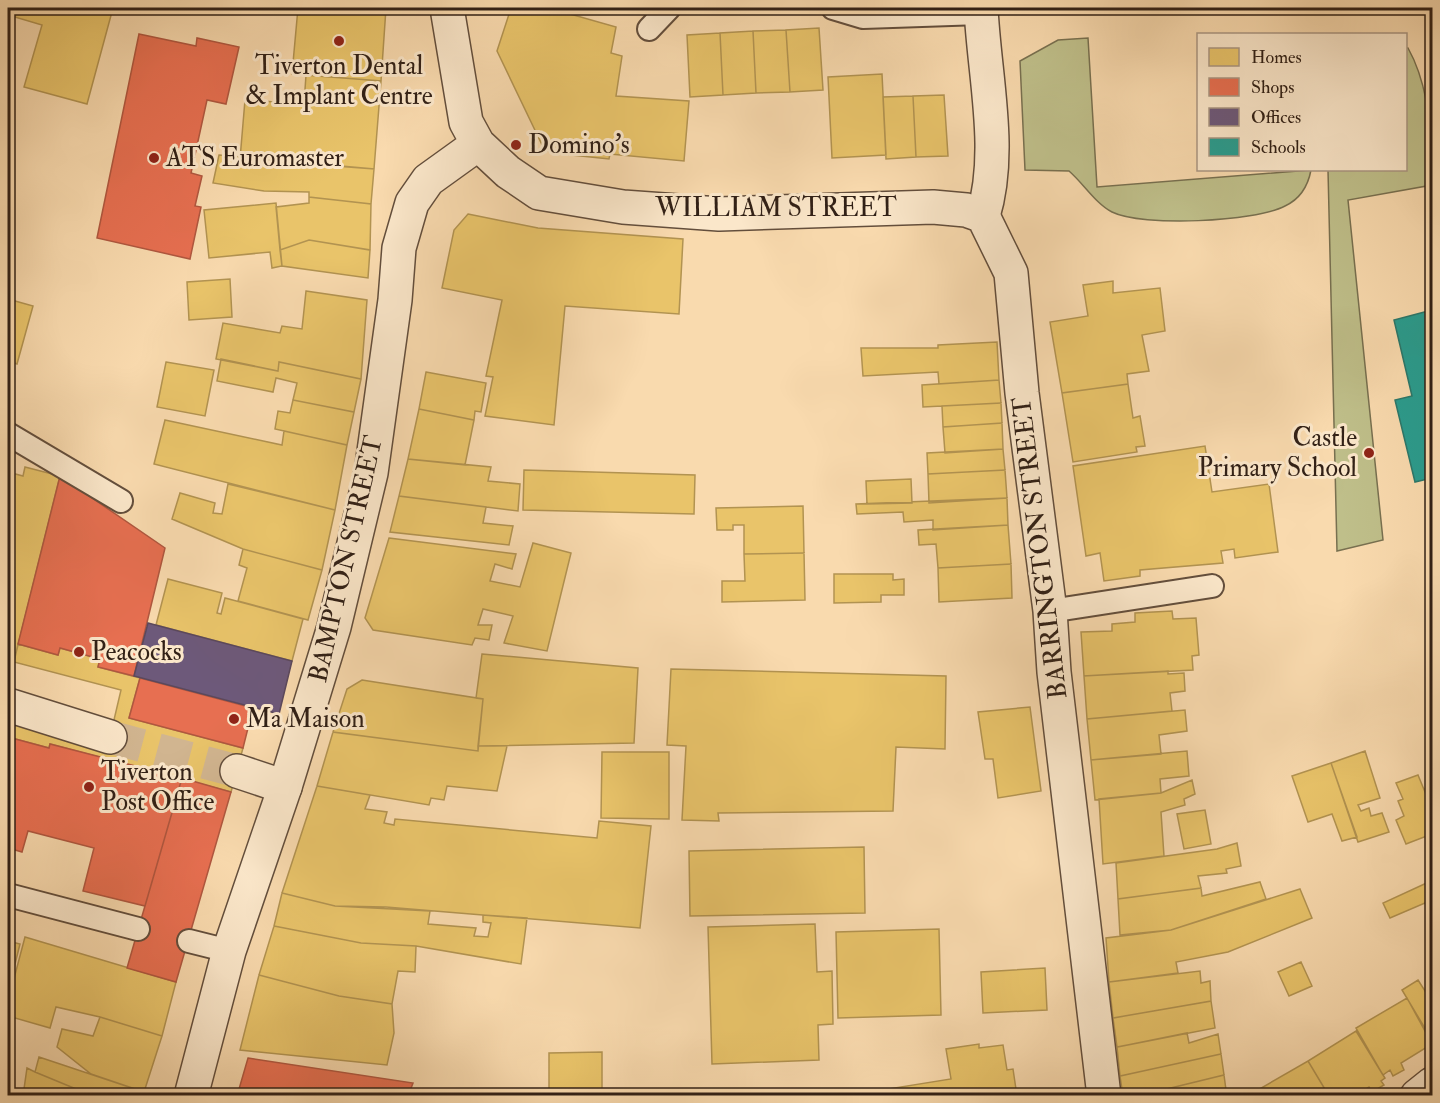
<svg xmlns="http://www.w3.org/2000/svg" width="1440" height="1103" viewBox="0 0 1440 1103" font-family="'IM FELL Double Pica',serif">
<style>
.green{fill:#bfbf8a;stroke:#787050;stroke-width:1.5}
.homes{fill:#e9c46a;stroke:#b29351;stroke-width:1.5}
.shops{fill:#e76f51;stroke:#b0573f;stroke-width:1.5}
.offices{fill:#6d597a;stroke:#5b485c;stroke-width:1.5}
.schools{fill:#2a9d8f;stroke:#2c786b;stroke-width:1.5}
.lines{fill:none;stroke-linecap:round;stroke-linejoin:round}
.pedestrian-tunnel{stroke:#d1b590;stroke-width:33;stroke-dasharray:33 16;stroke-linecap:butt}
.service-casing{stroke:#634e3c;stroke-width:26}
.pedestrian-casing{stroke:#634e3c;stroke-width:36}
.minor-casing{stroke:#634e3c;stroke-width:36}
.tertiary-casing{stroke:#634e3c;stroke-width:36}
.service{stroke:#fbe7ca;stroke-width:22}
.pedestrian{stroke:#fbe7ca;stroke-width:33}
.minor{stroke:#fbe7ca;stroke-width:33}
.tertiary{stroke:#fbe7ca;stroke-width:33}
.poi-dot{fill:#8f2418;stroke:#fbe7ca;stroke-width:2}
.labels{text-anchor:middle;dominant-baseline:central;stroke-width:6;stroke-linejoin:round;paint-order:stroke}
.poi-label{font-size:26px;fill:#312016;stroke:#fbe7ca;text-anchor:start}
.street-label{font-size:26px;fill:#312016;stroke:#fbe7ca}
</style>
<rect width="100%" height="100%" fill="#f9daae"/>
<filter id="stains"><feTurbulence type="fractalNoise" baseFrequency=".00333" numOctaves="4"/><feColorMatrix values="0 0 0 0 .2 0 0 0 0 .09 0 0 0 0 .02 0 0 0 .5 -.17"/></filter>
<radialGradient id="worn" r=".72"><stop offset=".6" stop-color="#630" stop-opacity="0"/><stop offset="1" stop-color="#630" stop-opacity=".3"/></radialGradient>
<!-- green -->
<path class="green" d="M1088 38 1097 187 1311 170C1308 186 1300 199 1285 206 1255 222 1142 227 1112 212 1096 204 1083 183 1069 171L1025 170 1020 61 1058 40Z
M1406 48H1408C1430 87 1433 141 1432 185L1348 200 1383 540 1337 551 1328 170H1406Z"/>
<!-- homes -->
<path class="homes" d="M8 8H113L87 104 24 87 42 25 8 15Z
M298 8H386L381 81 292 74Z
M511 8H549L616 27 611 53 622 56 616 96 689 101 684 161 610 154 609 159 552 153 544 149 497 51Z
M819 28 823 90 790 92 786 30Z
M786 30 790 92 756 93 753 31Z
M753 31 756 93 723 95 720 33Z
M720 33 723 95 690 97 687 35Z
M882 74 886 155 832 158 828 77Z
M306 75 381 81 374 169 240 159 245 100 304 104Z
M944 95 948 156 916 157 913 96Z
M913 96 916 157 886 159 883 97Z
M219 155 374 169 371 204 309 197V192L264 191 213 183Z
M309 197 371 204 370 250 309 240 280 250 276 207 309 203Z
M276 203 282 266 272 268 270 252 209 258 204 210Z
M468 214 538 228 683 239 679 314 565 306 554 425 485 416 493 377 486 376 502 300 442 288 454 230Z
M309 240 370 250 368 278 282 266 280 250Z
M230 279 232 317 189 320 187 282Z
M1113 281V293L1160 288 1165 331 1142 335 1149 371 1127 374 1128 384 1062 393 1050 322 1088 316 1083 285Z
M306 291 367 300 361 379 279 362 278 371 216 359 223 323 280 333 282 326 302 329Z
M8 299 33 306 17 364 8 361Z
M997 342 999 380 939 384 938 372 863 376 861 348H938V345Z
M221 359 278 371 279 362 361 379 354 412 293 400 297 383 276 378 273 392 217 381Z
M166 362 214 370 205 416 157 407Z
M426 372 486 383 481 412 475 411 474 420 419 409Z
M999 380 1001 403 923 407 922 385Z
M1128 384 1133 418 1140 416 1145 446 1136 447 1137 452 1073 462 1062 393Z
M293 400 354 412 347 445 275 429 278 411 290 413Z
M1001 403 1002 423 943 427 942 406Z
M419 409 474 420 465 465 408 459Z
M165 420 282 445 284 431 347 445 335 510 154 464Z
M1002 423 1003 449 945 453 943 427Z
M1205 446 1212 492 1269 484 1278 552 1235 558 1234 549 1221 551 1223 563 1140 570V576L1104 581 1100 553 1086 556 1073 466Z
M1003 449 1005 470 928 474 927 453Z
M408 459 491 467 488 481 520 484 518 511 399 496Z
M25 467 60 476 16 653 8 651V472L23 476Z
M524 470 695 475 694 514 523 510Z
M1005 470 1007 498 929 503 928 474Z
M911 479 912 503 867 504 866 481Z
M228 484 335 510 322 570 243 549 172 519 180 493 215 503 213 513 222 514Z
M399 496 486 507 483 523 513 526 509 545 390 532Z
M1007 498 1008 525 933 530V520L904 522 903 512 857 514 856 504Z
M803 506 804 553 744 554V525H733V530H717L716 508Z
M1008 525 1011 564 938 568 936 544 919 545 918 530Z
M389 538 516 554 512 569 495 564 490 581 520 587 533 543 571 553 547 651 504 643 513 616 483 609 478 625H492L489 640 475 638 472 645 373 630 365 618Z
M243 549 322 570 308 620 238 601 247 568 239 565Z
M804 553 805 600 722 602V581H745L744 554Z
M1011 564 1012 598 939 602 938 568Z
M834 574H893V580L904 579V595H881V602L834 603Z
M168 579 222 593 217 613 221 614 225 598 303 619 292 661 156 625Z
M1172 611 1173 619 1196 618 1199 655 1192 656 1193 670 1084 676 1081 632 1112 631V624L1135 622V613Z
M18 644 58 655 60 648 100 659 98 667 140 678 129 718 243 748 231 792 50 744 49 748 8 737V718L110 737 121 690 14 662Z
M8 651 16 653 8 687Z
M482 654 638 668 634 743 478 746 483 699 476 698Z
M671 669 946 676 945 749 896 747 893 811 718 813 719 821 682 820 686 746 667 745Z
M1168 671V674L1184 673 1185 691 1170 693 1172 711 1087 719 1084 676Z
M362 680 483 699 478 751 333 732 347 689Z
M1030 707 1041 791 998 798 993 759H985L978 712Z
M1185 710 1187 731 1159 735 1161 754 1091 760 1087 719Z
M333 732 478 751V746H507L497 791 447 786 444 800 431 798 429 805 317 786Z
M1187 751 1189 776 1160 779 1161 793 1095 800 1091 760Z
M1365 751 1380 798 1358 805 1361 811 1369 808 1371 816 1382 813 1389 832 1358 842 1331 763Z
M602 752H669V819L601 818Z
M1331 763 1357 837 1342 841 1332 814 1308 822 1292 776Z
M1418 775 1432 809V834L1406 844 1396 820 1404 816 1398 801 1403 799 1396 783Z
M1192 780 1195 794 1184 799 1185 805 1161 812 1164 856 1103 864 1099 799 1161 793Z
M317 786 370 795 365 809 387 812 384 823 394 825 395 819 597 838 599 821 651 826 640 928 386 907 335 906 282 893Z
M1432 786V809L1425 789Z
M1205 810 1211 844 1184 849 1177 814Z
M1237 843 1241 866 1226 869 1227 873 1198 876 1201 888 1118 899 1116 863 1217 849Z
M864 847 865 913 690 916 689 851Z
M1431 881 1432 900 1390 918 1383 903Z
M1260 882 1266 899 1171 930 1120 935 1118 899 1201 888 1202 896Z
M1300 889 1312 918 1228 952 1176 962 1178 973 1109 982 1106 938 1171 930Z
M282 893 335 906 430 911 428 924 476 928 474 936 488 937 491 923 483 922V915L527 918 521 964 416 946 361 943 274 926Z
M815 924 817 972 832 971 833 1024 818 1025 819 1060 712 1064 708 927Z
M274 926 361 943 416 946 415 972 398 971 392 1004 339 996 259 975Z
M939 929 941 1015 838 1018 836 932Z
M25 937 176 982 162 1036 100 1017 56 1007 50 1028 8 1016V1001Z
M8 941 20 944 8 992Z
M1301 962 1312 986 1289 996 1278 972Z
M1045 968 1047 1010 983 1013 981 972Z
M1200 971 1201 983 1210 981 1211 1001 1113 1018 1109 982Z
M259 975 339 996 392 1004 394 1033 387 1065 240 1050Z
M1418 980 1425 991 1432 986V1033L1429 1035 1402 990Z
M1407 998 1432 1044 1401 1063 1404 1070 1393 1076 1390 1070 1383 1075 1356 1028Z
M1211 1001 1215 1028 1117 1047 1113 1018Z
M100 1017 162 1036 144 1092 91 1074 57 1047 62 1029 93 1036Z
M1356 1031 1383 1075 1385 1078 1381 1081 1384 1085 1372 1092 1369 1087 1354 1096H1329L1308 1061Z
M1187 1033 1189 1043 1218 1034 1221 1054 1120 1076 1117 1047Z
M979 1044V1048L1003 1045 1007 1070 1013 1069 1017 1096H889L888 1089 951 1079 946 1049Z
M602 1052V1096H549V1053Z
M1221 1054 1224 1075 1138 1096H1123L1120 1076Z
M39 1057 144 1092 143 1096H93L35 1072Z
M1308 1061 1329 1096H1259L1256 1091Z
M27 1068 35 1072 93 1096H23Z
M1224 1075 1226 1090 1217 1096H1138Z"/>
<!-- shops -->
<path class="shops" d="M139 34 196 46 197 38 239 47 226 104 207 100 191 173 202 176 195 206 201 207 190 259 97 238Z
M60 476 165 548 134 676 98 667 100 659 60 648 58 655 18 644Z
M140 678 253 708 243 748 129 718Z
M8 737 49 748 50 744 182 778 145 906 83 891 94 848 28 831 22 852 8 848Z
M182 778 231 792 176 982 127 968Z
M248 1058 413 1083 408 1096H237Z"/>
<!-- offices -->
<path class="offices" d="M148 623 292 661 279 714 134 676Z"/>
<!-- schools -->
<path class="schools" d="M1432 310V478L1415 482 1395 400 1412 396 1394 320Z"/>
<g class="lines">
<!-- pedestrian-tunnel -->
<path class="pedestrian-tunnel" d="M110 737 237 771"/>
<defs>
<path id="service" d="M833 8 863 17 981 13
M649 29 669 8
M8 434 121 501
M1050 611 1212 586
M8 895 138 929
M189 941 229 951"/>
<path id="pedestrian" d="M8 705 110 737
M237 771 285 787"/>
<path id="minor" d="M981 8C984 75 1003 151 983 216
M1417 1096 1432 1084"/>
<path id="tertiary" d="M447 8 466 122 478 144 508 172 539 193 623 207 719 214 933 207 966 210 983 216 1011 273 1022 393 1050 611 1054 672 1104 1096
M191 1096 229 951 285 787 334 627 371 473 395 300 399 248 412 203 428 180 478 144"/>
</defs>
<!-- service casing -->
<use href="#service" class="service-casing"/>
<!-- pedestrian casing -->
<use href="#pedestrian" class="pedestrian-casing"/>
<!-- minor casing -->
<use href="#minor" class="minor-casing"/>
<!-- tertiary casing -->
<use href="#tertiary" class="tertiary-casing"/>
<!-- service -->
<use href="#service" class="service"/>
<!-- pedestrian -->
<use href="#pedestrian" class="pedestrian"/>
<!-- minor -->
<use href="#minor" class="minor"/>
<!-- tertiary -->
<use href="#tertiary" class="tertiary"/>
</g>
<!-- markers -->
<g class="poi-dot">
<circle cx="339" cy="41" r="6"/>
<circle cx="516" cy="145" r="6"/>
<circle cx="154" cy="158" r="6"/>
<circle cx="1369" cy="453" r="6"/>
<circle cx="79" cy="652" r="6"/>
<circle cx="234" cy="719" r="6"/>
<circle cx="89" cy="787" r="6"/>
</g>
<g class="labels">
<!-- poi labels -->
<g class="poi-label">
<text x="339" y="66" text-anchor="middle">Tiverton Dental<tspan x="339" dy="30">&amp; Implant Centre</tspan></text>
<text x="528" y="145">Domino's</text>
<text x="166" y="158">ATS Euromaster</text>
<text x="1357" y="438" text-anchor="end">Castle<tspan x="1357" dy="30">Primary School</tspan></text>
<text x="91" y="652">Peacocks</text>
<text x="246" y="719">Ma Maison</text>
<text x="101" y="772">Tiverton<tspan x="101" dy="30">Post Office</tspan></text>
</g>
<!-- street labels -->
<g class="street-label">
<text x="776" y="208">WILLIAM STREET</text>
<text transform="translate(1040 548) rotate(-97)">BARRINGTON STREET</text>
<text transform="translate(346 559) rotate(-77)">BAMPTON STREET</text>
</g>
</g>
<!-- margin -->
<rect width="1440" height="1103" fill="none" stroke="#f9daae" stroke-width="30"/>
<rect x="9" y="9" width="1422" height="1085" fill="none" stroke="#312016" stroke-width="3"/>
<rect x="15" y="15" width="1410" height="1073" fill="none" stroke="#312016" stroke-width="1.5"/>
<!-- legend -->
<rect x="1197" y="33" width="210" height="138" fill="#fbe7ca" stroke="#aa9782" stroke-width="1.5"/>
<rect x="1209" y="48" width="30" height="18" fill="#e9c46a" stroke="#aa9782" stroke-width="1.5"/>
<text x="1251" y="63" font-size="18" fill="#312016">Homes</text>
<rect x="1209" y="78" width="30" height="18" fill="#e76f51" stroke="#aa9782" stroke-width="1.5"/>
<text x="1251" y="93" font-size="18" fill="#312016">Shops</text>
<rect x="1209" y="108" width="30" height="18" fill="#6d597a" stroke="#aa9782" stroke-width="1.5"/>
<text x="1251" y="123" font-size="18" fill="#312016">Offices</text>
<rect x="1209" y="138" width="30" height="18" fill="#2a9d8f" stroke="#aa9782" stroke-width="1.5"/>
<text x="1251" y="153" font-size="18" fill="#312016">Schools</text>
<rect width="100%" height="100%" filter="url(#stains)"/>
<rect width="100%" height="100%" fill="url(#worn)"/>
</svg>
